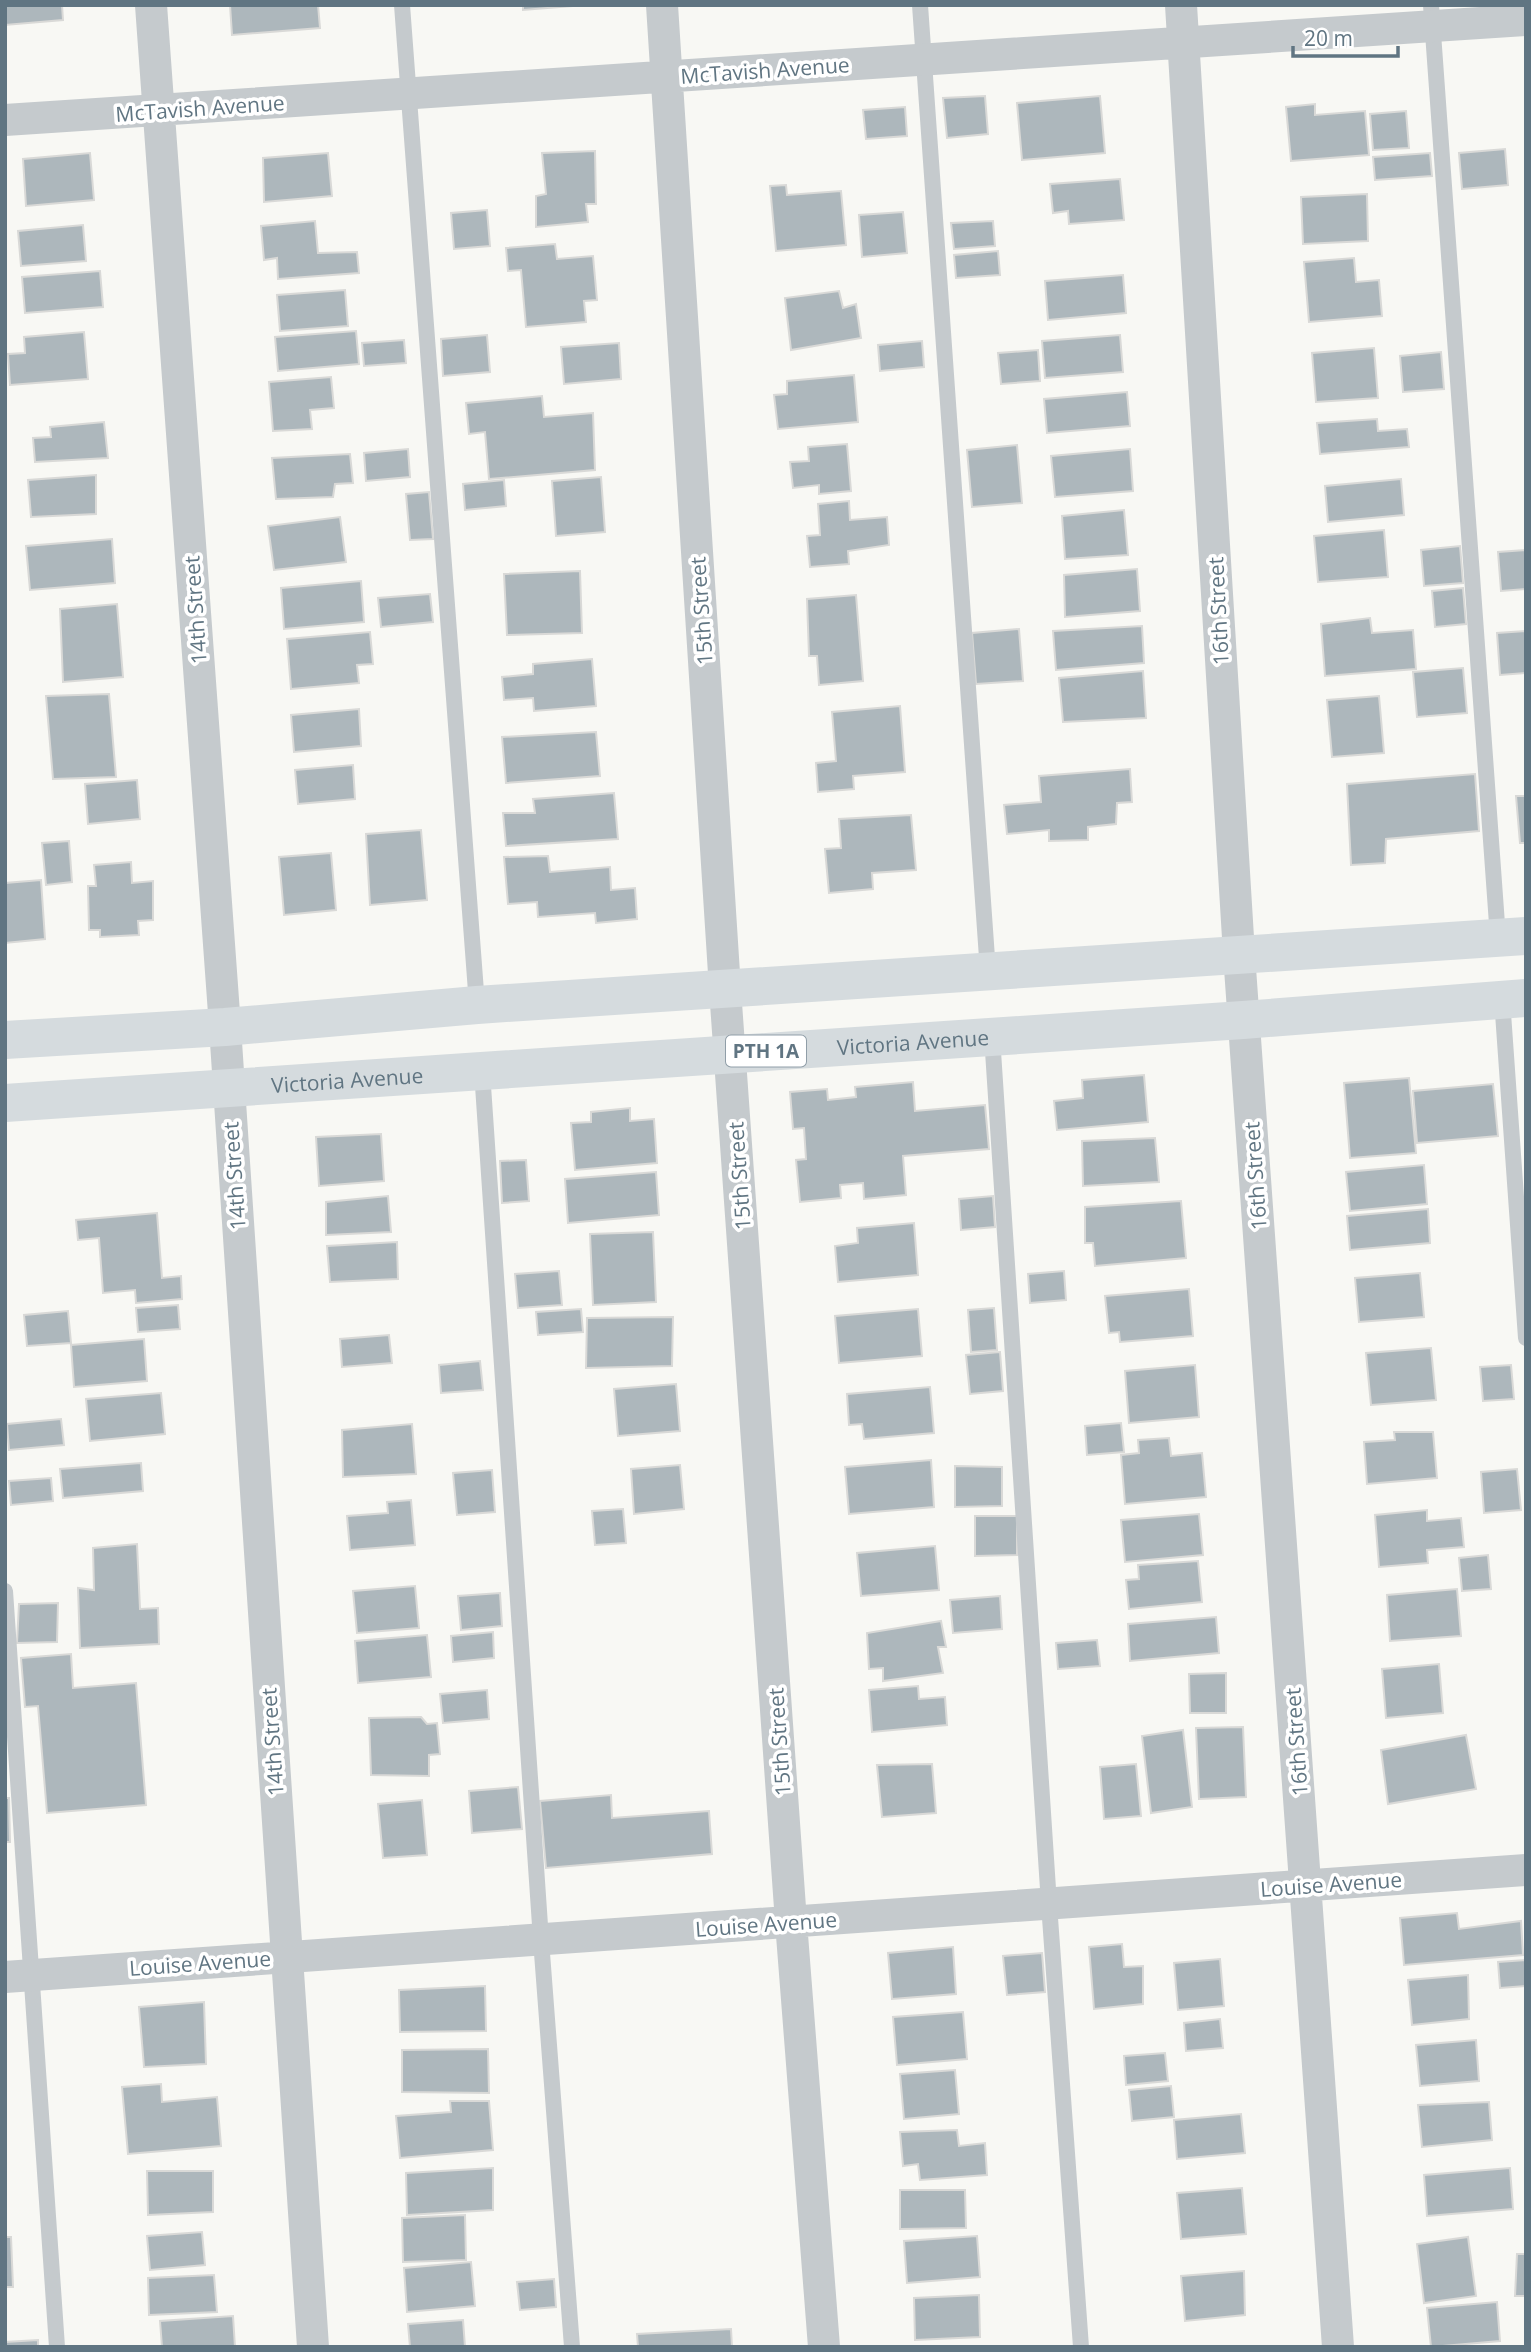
<svg xmlns="http://www.w3.org/2000/svg" width="1531" height="2352" viewBox="0 0 1531 2352" font-family="'Open Sans',sans-serif">
<style>
.building{fill:#adb7bc;stroke:#d9d9d7;stroke-width:2}
.lines{fill:none;stroke-linecap:round;stroke-linejoin:round}
.lane{stroke:#c5cacd;stroke-width:16}
.street{stroke:#c5cacd;stroke-width:32}
.primary{stroke:#d5dbde;stroke-width:38}
.labels{text-anchor:middle;dominant-baseline:central;stroke-width:7;stroke-linejoin:round;paint-order:stroke}
.shield{fill:#fff;stroke:#909ea8;stroke-width:2}
.shield-label{font-size:19px;font-weight:bold;fill:#607582}
.street-label{font-size:21px;fill:#607582;stroke:#fff}
</style>
<rect width="100%" height="100%" fill="#f8f8f4"/>
<!-- building -->
<path class="building" d="M5 5H62L63 20 5 25Z
M230 5H318L320 28 232 35Z
M523 5H572V6L523 10Z
M985 96 988 134 947 138 943 98Z
M1100 96 1105 153 1022 160 1017 103Z
M1315 104V115L1365 111 1369 155 1291 161 1286 107Z
M905 107 907 136 866 139 863 110Z
M1406 111 1409 148 1373 150 1370 114Z
M1505 149 1508 185 1462 189 1459 153Z
M595 151 596 204H586L588 222 536 227V196L546 194 542 153Z
M90 153 94 200 26 206 23 159Z
M328 153 332 196 264 202 263 158Z
M1430 153 1432 176 1375 180 1373 157Z
M1120 179 1124 220 1069 224 1068 211 1053 213 1050 184Z
M786 185 787 195 841 191 846 245 776 251 770 186Z
M1367 194 1368 241 1303 244 1301 197Z
M487 210 490 246 454 249 451 213Z
M903 212 907 253 862 257 859 215Z
M315 221 318 253 357 252 359 273 278 279 277 258 264 260 261 226Z
M993 221 995 246 954 249 951 223Z
M83 225 86 261 21 266 18 231Z
M555 244 557 259 593 256 597 300 584 301 586 322 526 327 521 270 508 271 506 248Z
M998 251 1000 275 956 278 954 255Z
M1354 258 1356 282 1379 280 1382 316 1309 322 1304 262Z
M100 271 103 307 25 313 22 277Z
M1123 275 1126 313 1048 320 1045 281Z
M345 290 348 326 280 331 277 295Z
M839 291 843 308 856 304 861 338 791 350 785 298Z
M356 331 359 364 278 371 275 337Z
M84 332 88 379 10 385 8 354 25 353 24 337Z
M487 335 490 372 443 376 441 339Z
M1120 335 1123 372 1045 378 1042 341Z
M404 340 406 363 364 366 362 343Z
M922 341 924 367 880 371 878 345Z
M619 343 621 379 564 384 561 347Z
M1374 348 1378 398 1316 402 1312 353Z
M1038 350 1040 381 1001 384 998 353Z
M1441 352 1444 389 1403 392 1400 356Z
M854 375 858 422 778 429 774 395 787 394V381Z
M331 377 334 408 310 410 312 429 273 431 269 382Z
M1127 392 1130 426 1047 433 1044 399Z
M542 396 544 417 593 413 595 470 489 479 485 432 469 434 466 403Z
M1377 419 1378 431 1407 429 1409 447 1320 454 1317 423Z
M104 422 108 458 35 462 33 438 51 437 50 427Z
M847 444 851 491 819 494V485L793 488 790 462 809 461 808 447Z
M1017 445 1022 503 972 507 967 450Z
M408 449 410 477 366 481 364 453Z
M1130 449 1133 491 1055 497 1051 456Z
M350 454 353 483 335 484 333 497 276 499 272 458Z
M96 475V514L31 517 28 480Z
M601 477 605 532 556 536 552 481Z
M1401 479 1404 515 1328 522 1325 486Z
M504 480 506 506 465 510 463 484Z
M429 492 433 539 410 540 406 494Z
M849 501 850 520 887 517 889 545 848 551 849 564 810 567 807 536 820 535 818 504Z
M1124 510 1128 555 1065 559 1062 516Z
M340 517 346 562 274 570 268 526Z
M1384 530 1388 577 1318 582 1314 536Z
M112 539 115 583 30 590 26 546Z
M1460 546 1463 583 1424 586 1421 550Z
M1526 550V589L1501 591 1498 552Z
M1137 569 1140 611 1065 617 1064 575Z
M580 571 582 633 507 635 504 574Z
M361 581 364 622 284 629 281 588Z
M1463 588 1466 624 1435 627 1432 591Z
M430 594 433 622 381 627 378 598Z
M856 595 863 681 819 685 817 656H809L807 599Z
M117 604 123 677 63 682 60 609Z
M1370 618 1372 633 1413 630 1416 669 1325 676 1321 624Z
M1142 626 1144 663 1056 670 1053 631Z
M1019 629 1023 681 976 684 972 633Z
M1526 631V673L1500 675 1497 633Z
M370 632 373 664 357 665 359 683 291 689 287 639Z
M592 659 596 706 534 711 533 698 504 700 502 677 533 674V664Z
M1463 668 1467 713 1417 717 1413 672Z
M1143 671 1146 718 1063 722 1059 678Z
M109 694 116 777 53 779 46 696Z
M1379 696 1384 753 1332 757 1327 700Z
M900 706 905 772 853 776 854 789 818 792 816 763 836 761 832 712Z
M359 709 361 746 294 752 291 715Z
M596 732 600 776 506 783 502 737Z
M353 765 355 799 298 804 295 770Z
M1130 769 1132 802 1117 803 1116 824 1088 827V840L1049 841V830L1007 834 1004 805 1041 802 1039 776Z
M1475 774 1479 831 1386 839 1385 863 1351 865 1347 784Z
M137 780 140 819 88 824 85 784Z
M614 793 618 839 506 846 503 813H535L533 799Z
M1516 796H1526V843H1520Z
M911 815 916 870 872 873 873 889 829 893 825 849 841 848 839 819Z
M421 830 427 900 370 905 366 834Z
M69 841 72 882 46 885 42 843Z
M331 853 336 910 284 915 279 857Z
M548 856 550 872 610 867 611 890 635 888 637 919 596 923 595 913 538 917 537 902 508 904 504 857Z
M131 862 132 883 153 881V920L138 921 139 935 100 937V930H89L88 886H96L94 865Z
M41 880 45 939 5 943V883Z
M1144 1075 1148 1122 1057 1130 1054 1101 1083 1098 1082 1080Z
M1409 1078 1416 1153 1350 1158 1344 1083Z
M913 1082 915 1111 985 1105 989 1149 903 1156 906 1195 864 1199 863 1183 840 1185 841 1198 800 1202 796 1160 806 1159 804 1128 793 1129 790 1092 827 1089 828 1100 856 1097 855 1087Z
M1493 1084 1498 1136 1417 1143 1413 1091Z
M630 1108V1121L654 1119 657 1163 575 1170 571 1123 591 1122V1112Z
M381 1134 384 1181 319 1186 316 1137Z
M1155 1138 1159 1182 1083 1186 1082 1141Z
M526 1160 529 1201 502 1203 500 1161Z
M1424 1165 1427 1204 1350 1211 1346 1172Z
M656 1172 659 1215 568 1223 565 1179Z
M388 1196 391 1232 326 1235V1202Z
M993 1196 995 1227 961 1230 959 1199Z
M1181 1201 1186 1258 1095 1266 1093 1243H1085V1207Z
M1428 1209 1430 1243 1350 1250 1347 1216Z
M157 1213 162 1278 181 1276 182 1299 136 1303 135 1290 103 1293 99 1238 78 1240 76 1220Z
M914 1223 918 1275 838 1282 835 1246 858 1243 857 1228Z
M653 1232 656 1302 593 1305 590 1234Z
M397 1242 398 1279 330 1282 327 1246Z
M559 1271 562 1305 518 1308 515 1274Z
M1064 1271 1066 1300 1030 1303 1028 1274Z
M1420 1273 1424 1317 1359 1322 1355 1278Z
M1189 1289 1193 1336 1120 1342 1119 1332 1109 1333 1105 1296Z
M178 1305 180 1329 138 1332 136 1308Z
M994 1308 997 1350 971 1352 968 1310Z
M581 1309 583 1332 538 1335 536 1312Z
M918 1309 922 1356 839 1363 835 1316Z
M68 1311 71 1343 27 1346 24 1315Z
M673 1317 672 1366 586 1368 587 1318Z
M389 1335 392 1363 342 1367 340 1339Z
M144 1339 147 1381 74 1387 71 1345Z
M1431 1348 1436 1400 1371 1405 1366 1353Z
M1000 1352 1003 1391 970 1394 966 1355Z
M480 1361 483 1390 441 1393 439 1365Z
M1195 1365 1199 1417 1129 1423 1125 1371Z
M1511 1365 1514 1399 1483 1401 1480 1367Z
M676 1384 680 1431 618 1436 614 1389Z
M930 1387 934 1433 864 1439 862 1424 849 1425 847 1394Z
M161 1393 165 1434 90 1441 86 1399Z
M61 1419 64 1445 9 1450 7 1424Z
M1121 1423 1124 1452 1087 1455 1085 1426Z
M412 1424 416 1474 343 1477 342 1430Z
M1394 1432H1433L1437 1478 1367 1484 1364 1442 1395 1440Z
M1169 1438 1171 1456 1202 1453 1206 1497 1125 1504 1121 1455 1139 1453 1138 1440Z
M931 1460 934 1507 849 1514 845 1467Z
M141 1463 143 1491 63 1498 60 1469Z
M680 1465 684 1509 634 1514 631 1469Z
M955 1466 1002 1467V1506L955 1507Z
M1517 1469 1521 1510 1484 1513 1481 1472Z
M492 1470 495 1512 457 1515 453 1473Z
M51 1478 53 1501 11 1505 9 1481Z
M411 1500 415 1545 350 1550 347 1516 388 1513 387 1502Z
M623 1509 626 1543 595 1545 592 1511Z
M1427 1510V1521L1461 1518 1464 1547 1427 1550 1428 1563 1379 1567 1375 1515Z
M1199 1514 1203 1555 1125 1562 1121 1520Z
M975 1516H1017V1555L975 1556Z
M137 1544 140 1609 158 1608 159 1644 80 1648 78 1588 94 1590 93 1548Z
M935 1546 939 1590 861 1596 857 1553Z
M1488 1555 1491 1589 1462 1591 1459 1558Z
M1198 1561 1202 1602 1129 1609 1126 1580 1139 1579 1138 1565Z
M415 1586 419 1628 357 1633 353 1591Z
M1457 1589 1461 1636 1390 1641 1387 1595Z
M500 1593 502 1626 461 1630 458 1596Z
M1000 1596 1002 1629 953 1633 950 1600Z
M58 1603 57 1642 17 1643 19 1604Z
M1216 1617 1219 1653 1130 1661 1128 1624Z
M941 1621 946 1647H938L943 1673 883 1681V1668L869 1669 867 1633Z
M493 1632 494 1658 453 1662 451 1636Z
M427 1635 431 1677 358 1683 355 1641Z
M1097 1640 1100 1666 1058 1669 1056 1643Z
M71 1654 73 1688 136 1683 146 1805 47 1813 38 1706 25 1707 21 1658Z
M1439 1664 1443 1713 1386 1718 1382 1669Z
M1226 1673V1713H1190L1189 1674Z
M918 1686 919 1699 945 1697 947 1725 872 1732 869 1690Z
M487 1690 489 1719 443 1723 440 1694Z
M421 1717 427 1724 437 1723 440 1754 429 1755V1776L371 1775 369 1718Z
M1243 1727 1246 1797 1199 1799 1196 1728Z
M1183 1730 1192 1807 1151 1813 1142 1736Z
M1466 1735 1476 1789 1388 1804 1381 1750Z
M932 1764 936 1813 882 1817 877 1765Z
M1136 1764 1141 1816 1104 1819 1100 1767Z
M518 1787 522 1829 472 1833 469 1791Z
M611 1795 612 1818 709 1811 712 1854 546 1868 540 1801Z
M5 1798H9L10 1842H5Z
M422 1800 427 1855 383 1858 378 1804Z
M1457 1913 1459 1929 1521 1921 1523 1955 1404 1965 1400 1918Z
M1122 1944 1124 1967 1143 1966V2004L1094 2009 1089 1947Z
M953 1947 956 1994 892 1999 888 1953Z
M1042 1953 1045 1992 1007 1995 1003 1956Z
M1220 1959 1224 2006 1178 2010 1174 1963Z
M1526 1960V1986L1500 1988 1498 1962Z
M1468 1975 1469 2019 1412 2025 1408 1980Z
M485 1986 486 2031 400 2032 399 1990Z
M204 2002 206 2064 144 2067 139 2007Z
M963 2012 967 2059 897 2065 893 2017Z
M1220 2019 1223 2048 1186 2051 1184 2023Z
M1476 2040 1479 2081 1420 2086 1416 2045Z
M488 2049 489 2093 402 2092V2050Z
M1165 2053 1168 2081 1126 2085 1124 2056Z
M955 2070 959 2114 904 2119 900 2074Z
M161 2084 162 2102 217 2097 221 2146 128 2154 122 2087Z
M1171 2086 1174 2117 1132 2121 1129 2090Z
M450 2101H489L493 2150 400 2158 396 2116 451 2112Z
M1489 2102 1492 2140 1422 2147 1418 2105Z
M1241 2114 1245 2153 1177 2159 1174 2120Z
M957 2130 959 2146 985 2143 987 2175 920 2180 918 2164 903 2166 900 2132Z
M493 2168V2210L407 2215 406 2173Z
M1510 2168 1513 2209 1427 2216 1424 2175Z
M147 2171H213V2212L148 2215Z
M1242 2188 1246 2234 1181 2239 1177 2193Z
M900 2190H965L966 2228 900 2229Z
M465 2215 466 2260 403 2262 402 2218Z
M202 2232 205 2265 150 2270 147 2236Z
M977 2236 980 2277 907 2283 904 2241Z
M5 2237H11L13 2287H5Z
M1468 2237 1476 2296 1424 2303 1417 2244Z
M1517 2254H1526V2296H1515Z
M471 2262 475 2306 407 2312 404 2268Z
M1244 2271 1245 2315 1185 2321 1181 2276Z
M214 2275 217 2312 149 2315 148 2278Z
M554 2279 556 2307 520 2310 517 2282Z
M979 2295 980 2337 915 2340 914 2298Z
M1497 2302 1500 2341 1431 2347 1427 2308Z
M233 2316 235 2347H162L160 2321Z
M463 2320 465 2347H410L408 2324Z
M731 2329 732 2347H638L637 2334Z
M38 2340V2347H5V2342Z"/>
<g class="lines">
<!-- lane -->
<path class="lane" d="M402 5 477 1005
M920 5 988 972
M1431 5 1498 938
M1502 999 1526 1338
M992 1036 1049 1904 1081 2347
M482 1071 541 1940 572 2347
M5 1591 57 2347"/>
<!-- street -->
<path class="street" d="M151 5 225 1027 313 2347
M662 5 725 989 791 1922 824 2347
M1181 5 1239 954 1338 2347
M5 120 1526 20
M5 1977 1526 1870"/>
<!-- primary -->
<g class="primary">
<path d="M5 1040 225 1027 477 1005 1526 936"/>
<path id="s1" d="M5 1103 1243 1020 1526 998"/>
</g>
</g>
<g class="labels">
<!-- shield labels -->
<rect class="shield" x="726" y="1035.5" width="80" height="31" rx="5"/>
<g class="shield-label">
<text x="766" y="1051">PTH 1A</text>
</g>
<!-- street labels -->
<g class="street-label">
<text transform="translate(765 70) rotate(-4)">McTavish Avenue</text>
<text transform="translate(200 108) rotate(-4)">McTavish Avenue</text>
<text transform="translate(195 610) rotate(-94)">14th Street</text>
<text transform="translate(701 611) rotate(-94)">15th Street</text>
<text transform="translate(1218 611) rotate(-93)">16th Street</text>
<text stroke="none"><textPath href="#s1" startOffset="910">Victoria Avenue</textPath></text>
<text stroke="none"><textPath href="#s1" startOffset="343">Victoria Avenue</textPath></text>
<text transform="translate(234 1176) rotate(-94)">14th Street</text>
<text transform="translate(739 1176) rotate(-94)">15th Street</text>
<text transform="translate(1255 1176) rotate(-94)">16th Street</text>
<text transform="translate(272 1742) rotate(-94)">14th Street</text>
<text transform="translate(779 1742) rotate(-94)">15th Street</text>
<text transform="translate(1296 1742) rotate(-94)">16th Street</text>
<text transform="translate(1331 1884) rotate(-4)">Louise Avenue</text>
<text transform="translate(766 1924) rotate(-4)">Louise Avenue</text>
<text transform="translate(200 1963) rotate(-4)">Louise Avenue</text>
</g>
</g>
<!-- border -->
<rect width="1531" height="2352" fill="none" stroke="#607582" stroke-width="14"/>
<!-- scale -->
<path d="M1293 46v10h105v-10" fill="none" stroke="#607582" stroke-width="3.5"/>
<text x="1304" y="46" font-size="21" fill="#607582" stroke="#ffffff" stroke-width="5" paint-order="stroke">20 m</text>
</svg>
